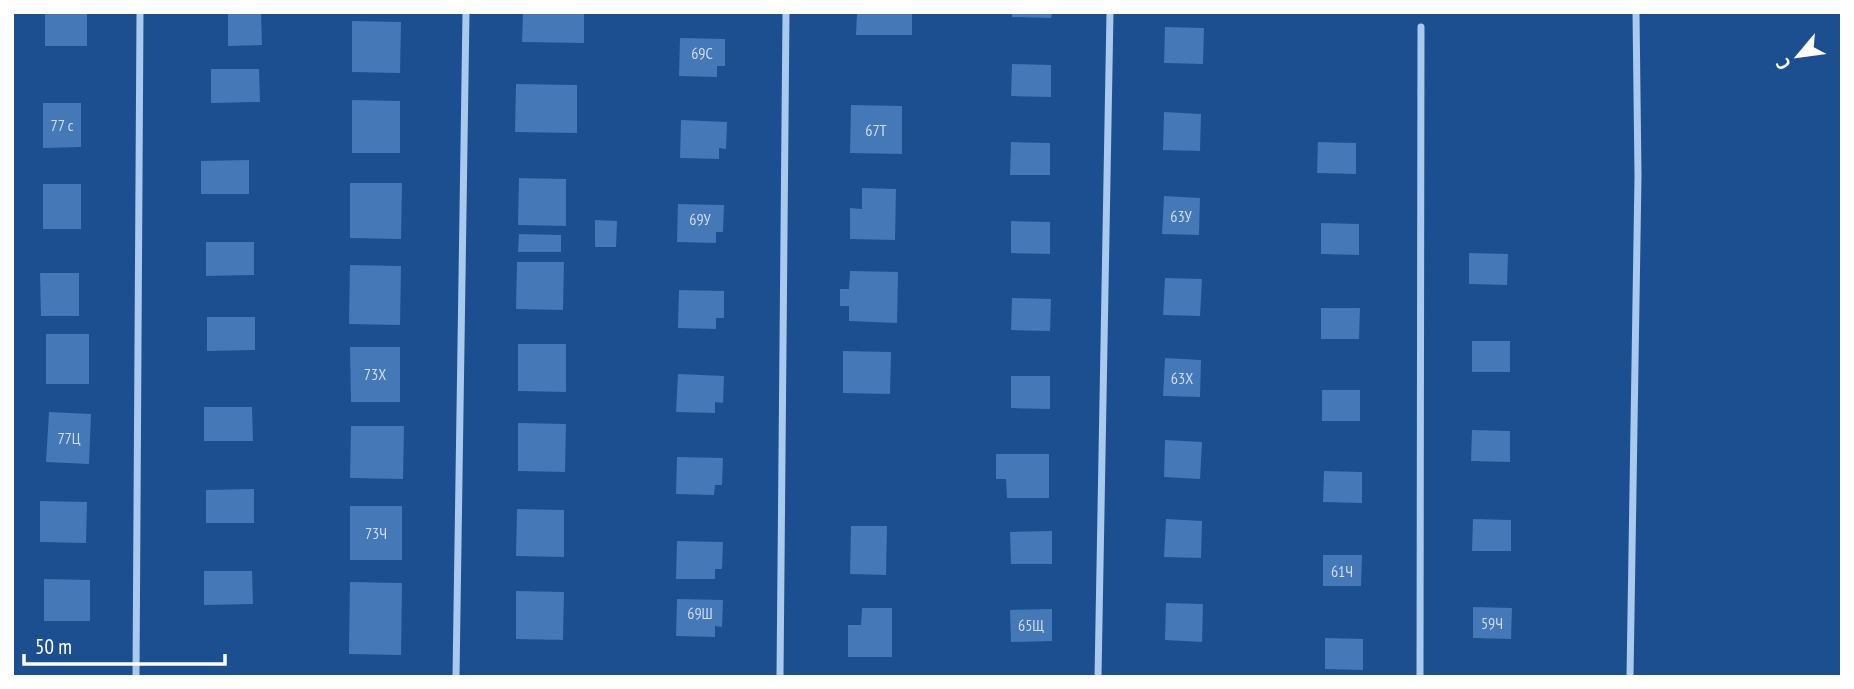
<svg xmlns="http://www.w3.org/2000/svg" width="1854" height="689" viewBox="0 0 1854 689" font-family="'PT Sans Narrow',sans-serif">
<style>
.building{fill:#4478b7}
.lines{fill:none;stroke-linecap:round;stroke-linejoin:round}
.minor{stroke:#a9c9ee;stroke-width:7}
.labels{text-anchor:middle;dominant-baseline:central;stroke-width:5;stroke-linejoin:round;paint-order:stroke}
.number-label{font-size:16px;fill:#d0dded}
</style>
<rect width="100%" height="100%" fill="#1b4f8f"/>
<!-- building -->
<path class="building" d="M45 12H87V46H45Z
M228 12H261L262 45 228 46Z
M523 12H584V43L522 42Z
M857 12H912V35H856Z
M1012 12H1052L1051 18 1012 17Z
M352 21 401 22 400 73 352 72Z
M1165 27 1204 28 1203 64 1164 63Z
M680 38 725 39V66H717V77L679 76Z
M1012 64 1051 65V97L1011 96Z
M211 69H259L260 102 211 103Z
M516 84 577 85V133L515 132Z
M352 100 400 101V153H352Z
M43 103H81V147L43 148Z
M851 105 902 106V154L850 153Z
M1164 112 1201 114 1200 151 1163 150Z
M681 120 727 122 726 149 719 148V159L680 158Z
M1011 142 1050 143V175H1010Z
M1318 142 1356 143V174L1317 173Z
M249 160V194H201V161Z
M519 178 566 179V226L518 225Z
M350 183H402L401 239 350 238Z
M43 184H81V229H43Z
M862 188 896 189 895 240 850 239V208L862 209Z
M1164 196 1200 198 1199 235 1162 234Z
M678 204 724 205 723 232H716V243L677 242Z
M595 220 617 221 616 247H595Z
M1011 221 1050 222V254L1011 253Z
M1321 223 1359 224V255L1321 254Z
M519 234 561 235V252H518Z
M206 242H254V275L206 276Z
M1469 253 1508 254 1507 285 1469 284Z
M517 262H564L563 310 516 309Z
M350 265 401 266 400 325 349 324Z
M850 271 898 272 897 323 849 321V306H840V289H849Z
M40 273H79V316H41Z
M1165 278 1202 279 1200 316 1163 315Z
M679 290 724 291V318H716V329L678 328Z
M1012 298 1051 299 1050 331 1011 330Z
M1321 308H1360L1359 339H1321Z
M207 317H255V350L207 351Z
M46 334H89V384H46Z
M1472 341H1510V372H1472Z
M518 344H566V392L518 391Z
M350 347H400V402H351Z
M843 351 891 352 890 394 843 393Z
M1165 358 1201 360 1200 397 1163 396Z
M678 374 724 376 723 403 715 402V413L676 412Z
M1011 376H1050V409L1011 408Z
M1322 390H1360V421H1322Z
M204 407H252L253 441H204Z
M49 412 91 414 89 464 46 462Z
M518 423 566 424 565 472 518 471Z
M351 426H404L403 479 350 478Z
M1472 430 1510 431V462L1471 461Z
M1165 440 1202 442 1200 479 1164 477Z
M996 454H1049V498H1007L1006 479H996Z
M677 457 723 458 722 485H715L714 495 676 494Z
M1324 471 1362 472V503L1323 502Z
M254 489V523H206V490Z
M40 501 87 502 86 543 40 542Z
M350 506H402V560H350Z
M517 509 564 510V557L516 556Z
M1166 519 1202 521 1201 558 1164 557Z
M1473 519 1511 520V551H1472Z
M851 526H887L886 575 850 574Z
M1052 531V564H1011L1010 532Z
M677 541 723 542 722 569H715V579H676Z
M1323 555H1362L1361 586H1323Z
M204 571H252L253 604 204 605Z
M44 579 90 580V621H44Z
M350 582 402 583 401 655 349 654Z
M516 591 564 592 563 640 516 639Z
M677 599 723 600 722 627 715 626V637L676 636Z
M1166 603 1203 604 1202 642 1165 640Z
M1473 607 1512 608 1511 639 1473 638Z
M862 608H892V657H848V625H861Z
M1052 609V641L1011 642 1010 610Z
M1325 638 1363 639V670L1325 669Z"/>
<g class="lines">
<!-- minor -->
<path class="minor" d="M136 677 140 12
M456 677 466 12
M780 677 786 12
M1098 677 1110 12
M1420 677 1421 27
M1630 677 1638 176 1636 12"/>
</g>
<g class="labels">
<!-- number labels -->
<g class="number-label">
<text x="702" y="53">69С</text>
<text x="62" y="125">77 с</text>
<text x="876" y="130">67Т</text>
<text x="1181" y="216">63У</text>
<text x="700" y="219">69У</text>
<text x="375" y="374">73Х</text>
<text x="1182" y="378">63Х</text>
<text x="69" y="438">77Ц</text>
<text x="376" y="533">73Ч</text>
<text x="1342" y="571">61Ч</text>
<text x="700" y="613">69Ш</text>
<text x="1492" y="623">59Ч</text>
<text x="1031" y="625">65Щ</text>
</g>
</g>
<!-- border -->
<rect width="1854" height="689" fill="none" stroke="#ffffff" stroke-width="28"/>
<!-- north arrow -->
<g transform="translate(1798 56) rotate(241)" stroke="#1b4f8f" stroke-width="5" paint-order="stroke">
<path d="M0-5L12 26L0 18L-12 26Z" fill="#ffffff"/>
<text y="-10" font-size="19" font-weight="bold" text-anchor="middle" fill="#ffffff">С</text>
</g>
<!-- scale -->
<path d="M24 654v10h201v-10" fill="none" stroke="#ffffff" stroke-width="3.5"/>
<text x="35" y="654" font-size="21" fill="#ffffff" stroke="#1b4f8f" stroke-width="5" paint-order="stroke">50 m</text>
</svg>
